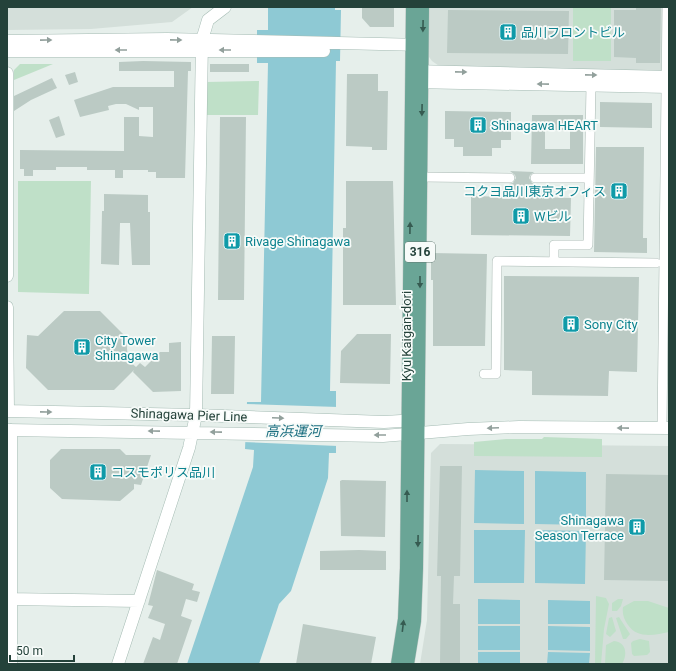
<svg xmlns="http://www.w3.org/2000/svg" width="676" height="671" viewBox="0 0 676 671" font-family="Roboto,'Noto Sans JP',sans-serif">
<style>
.built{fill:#d4dfda}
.green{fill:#bfe0c8}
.water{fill:#8ec9d4}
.pier{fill:#e6efeb}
.building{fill:#bbcac4;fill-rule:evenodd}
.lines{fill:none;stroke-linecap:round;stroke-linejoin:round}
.street-casing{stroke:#a8b8b2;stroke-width:10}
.secondary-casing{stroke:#a4bbb3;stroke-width:13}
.primary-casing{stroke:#c2cac8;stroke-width:13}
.street{stroke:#fff;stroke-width:9}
.secondary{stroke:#fff;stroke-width:12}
.primary{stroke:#6aa596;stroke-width:12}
.oneway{fill:#365b51}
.oneway2{fill:#92a09c}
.labels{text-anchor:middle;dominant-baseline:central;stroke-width:3.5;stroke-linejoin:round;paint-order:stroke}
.shield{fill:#f7fbf9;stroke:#637a73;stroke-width:1}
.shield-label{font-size:12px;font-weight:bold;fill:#24423a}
.culture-label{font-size:13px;fill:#0d838f;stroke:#f7fbf9;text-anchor:start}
.street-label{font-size:13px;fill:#24423a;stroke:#f7fbf9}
.water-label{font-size:14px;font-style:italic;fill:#1c6f80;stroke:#f7fbf9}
</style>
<rect width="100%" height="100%" fill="#e6efeb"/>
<!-- built -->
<path class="built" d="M7 7H193L172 22 91 29 7 30Z
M429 7H669V71L442 68 432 61 429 57Z
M440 444 669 446V664H420L427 620 431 453Z"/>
<!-- green -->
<path class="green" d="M573 7H611V61H573Z
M20 64H53L14 80V70Z
M259 81 258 115H205L206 82Z
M18 181H91L89 294 18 292Z
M544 437 602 439V457L474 456V442L506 439H542Z
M596 596 606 598 609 604 604 629 601 664H595Z
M618 599H623L621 606 617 611H612V603Z
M634 601H648L669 608V632C655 635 637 639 628 625 624 619 622 614 623 607Z
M612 617 616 631 610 637 606 634 609 618Z
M619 617 630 634 626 639H623L616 618Z
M640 639 649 641 650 652 647 655 634 656 632 654 631 643 633 641Z
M614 641C626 642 628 654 622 664H605L606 645Z"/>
<!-- water -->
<path class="water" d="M268 7H335V10H341L340 61H336L330 391H336V453H329L328 478 291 591 279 604 259 664H187L253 467 254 450 245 449 247 402H261L268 63H257V30H268Z
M475 470 524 471V524L474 523Z
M535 471 586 472V525L535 524Z
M474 530H525L524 583H474Z
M535 530 586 531 585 584 535 583Z
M478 599 520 600V624H478Z
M548 600 590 601V624H548Z
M478 626H520V650H478Z
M548 626 590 627V651L548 650Z
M478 652H520V664H478Z
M548 652 590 653 589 664H547Z"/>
<!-- pier -->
<path class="pier" d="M245 404 338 407V446L243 442Z"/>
<!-- building -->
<path class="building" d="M362 7H394V27H370L362 18Z
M636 7H661L660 63H636V58L614 57V10H636Z
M448 10 569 11 568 54 447 53Z
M143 61 191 62V71H188L185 178H156V172H148V170H123V178H115V170H87V167H56V170H33V176H24V169H20V150L124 151V117H139V136L153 137V107H139V110L126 104H116L108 106 109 110 80 117 74 100 113 87H174V71H119V62Z
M210 64H249V72H210Z
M75 72 78 82 69 85 65 75Z
M347 74H378V91H388L387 150H372V147L346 146Z
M52 78 57 88 31 100 14 111V96Z
M600 102 652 103V128L600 127Z
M445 111 511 112V140H501V148H492V156H463V147H454V139H445Z
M532 115H583V164H531ZM545 130H570V149H545Z
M59 116 65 135 56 138 49 120Z
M220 117H246L244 300H218Z
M596 147H644L643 238H647V253L594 252Z
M510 171 534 172 530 175 529 178 532 183 535 184V197L571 198 570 236 471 235V196L509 197V184L513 183 516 178 515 175Z
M346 181H393L396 305H343V228H346Z
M104 194 148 195V212H150V265H132L130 223H120L119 265 101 264 102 211H104Z
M431 253 487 254 485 346H433V280H431Z
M504 276 639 277 637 372 609 371 608 396 532 395V371L504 370Z
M64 311H100L126 337 128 360 136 367 140 363 145 367 160 352H169V343L181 342V391L153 392 133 372 134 370 114 390H48L26 368 27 335 38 336Z
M357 334H391L390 384 340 383 341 351Z
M212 336H235L234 394H211Z
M61 449H120L126 455H151L141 485 134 484V489L120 501 62 499 50 488V460Z
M440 466H462L460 576H454L453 604H460V664H440L441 576H437Z
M606 474 669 475V581L604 580Z
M342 480 386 481 385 537 341 536 340 481Z
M359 550 386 551V570H320V551Z
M157 570 194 584 192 590 200 592 197 602 186 599 181 616 192 620 177 664H143L153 637 160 640 165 624 148 618 153 606 148 605Z
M303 624 376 637 371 664H296Z"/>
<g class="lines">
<defs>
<path id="street" d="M421 177 510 178
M535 178H589
M554 262V245H588L591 85
M484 374H496L497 261 656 263
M662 428 667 7"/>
<path id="secondary" d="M7 41 167 39 422 45
M7 51H324
M412 71 669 77
M7 73V276
M412 82 669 87
M7 307 8 411
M7 411 196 415 384 422 418 420
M7 430 383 436 468 429 519 427 669 428
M11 430V664
M7 599 139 601
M118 664 189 448 196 415 202 40 208 20 225 7"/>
<path id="primary" d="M397 664 404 619 406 568 412 7
M408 664 415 621 417 568 423 7"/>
</defs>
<!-- street casing -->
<use href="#street" class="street-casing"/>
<!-- secondary casing -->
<use href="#secondary" class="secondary-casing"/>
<!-- primary casing -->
<use href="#primary" class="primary-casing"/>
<!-- street -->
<use href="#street" class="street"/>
<!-- secondary -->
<use href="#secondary" class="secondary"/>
<!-- primary -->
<use href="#primary" class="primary"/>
</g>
<!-- one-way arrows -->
<defs><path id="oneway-solid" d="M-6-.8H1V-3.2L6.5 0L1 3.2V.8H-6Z"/></defs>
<g class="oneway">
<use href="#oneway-solid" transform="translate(423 26) rotate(91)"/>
<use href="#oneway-solid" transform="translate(422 110) rotate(91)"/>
<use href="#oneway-solid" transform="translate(410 228) rotate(-89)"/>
<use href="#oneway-solid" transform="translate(420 282) rotate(90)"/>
<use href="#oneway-solid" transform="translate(407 496) rotate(-90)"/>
<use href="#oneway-solid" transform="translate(418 541) rotate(91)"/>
<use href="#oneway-solid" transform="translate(403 626) rotate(-83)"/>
</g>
<g class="oneway2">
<use href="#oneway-solid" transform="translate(46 40) rotate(-1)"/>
<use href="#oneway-solid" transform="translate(176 40) rotate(1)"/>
<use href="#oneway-solid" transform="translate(121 50) rotate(180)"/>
<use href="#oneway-solid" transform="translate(225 50) rotate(-180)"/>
<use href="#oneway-solid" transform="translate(461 72) rotate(1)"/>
<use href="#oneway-solid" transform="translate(591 75) rotate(1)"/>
<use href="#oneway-solid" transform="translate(543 84) rotate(-179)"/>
<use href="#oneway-solid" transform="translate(46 412) rotate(1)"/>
<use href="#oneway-solid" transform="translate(278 418) rotate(2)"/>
<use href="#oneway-solid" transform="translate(493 428) rotate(178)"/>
<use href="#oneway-solid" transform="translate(623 428) rotate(-179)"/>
<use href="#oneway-solid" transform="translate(154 431) rotate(-179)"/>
<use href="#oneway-solid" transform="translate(216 432) rotate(-179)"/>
<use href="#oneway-solid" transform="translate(380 435) rotate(-180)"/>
</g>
<!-- icons -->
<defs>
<symbol id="building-square" viewBox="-11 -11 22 22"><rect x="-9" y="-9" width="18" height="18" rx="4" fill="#0f9aa8" stroke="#f7fbf9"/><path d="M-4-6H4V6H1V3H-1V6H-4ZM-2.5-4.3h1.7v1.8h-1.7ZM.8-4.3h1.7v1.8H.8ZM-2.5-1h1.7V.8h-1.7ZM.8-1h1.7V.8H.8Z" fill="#fff"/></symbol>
</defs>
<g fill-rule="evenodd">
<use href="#building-square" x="498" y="22" width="20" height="20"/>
<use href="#building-square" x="468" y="115" width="20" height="20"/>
<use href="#building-square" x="609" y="181" width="20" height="20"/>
<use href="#building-square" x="511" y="206" width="20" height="20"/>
<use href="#building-square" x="222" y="231" width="20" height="20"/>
<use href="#building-square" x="561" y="314" width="20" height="20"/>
<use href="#building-square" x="72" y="337" width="20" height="20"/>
<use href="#building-square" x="88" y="462" width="20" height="20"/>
<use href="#building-square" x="627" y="517" width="20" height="20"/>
</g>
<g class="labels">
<!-- shield labels -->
<rect class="shield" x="405" y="242" width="30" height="20" rx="3"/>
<g class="shield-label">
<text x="420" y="252">316</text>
</g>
<!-- culture labels -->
<g class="culture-label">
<text x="521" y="32">品川フロントビル</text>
<text x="491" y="125">Shinagawa HEART</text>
<text x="606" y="191" text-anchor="end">コクヨ品川東京オフィス</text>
<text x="534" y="216">Wビル</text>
<text x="245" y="241">Rivage Shinagawa</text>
<text x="584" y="324">Sony City</text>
<text x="95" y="340">City Tower<tspan x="95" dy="15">Shinagawa</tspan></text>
<text x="111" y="472">コスモポリス品川</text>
<text x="624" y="520" text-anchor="end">Shinagawa<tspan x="624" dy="15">Season Terrace</tspan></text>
</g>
<!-- street labels -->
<g class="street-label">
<text transform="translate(406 336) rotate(-90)">Kyu Kaigan-dori</text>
<text transform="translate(189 415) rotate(2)">Shinagawa Pier Line</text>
</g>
<!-- water labels -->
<g class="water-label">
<text x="293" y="431">高浜運河</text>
</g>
</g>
<!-- border -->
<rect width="676" height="671" fill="none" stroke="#24423a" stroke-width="16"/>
<!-- scale -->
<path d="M10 655v6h64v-6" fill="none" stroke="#24423a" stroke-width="2"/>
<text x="16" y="655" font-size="12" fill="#24423a" stroke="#f7fbf9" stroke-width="3" paint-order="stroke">50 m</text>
</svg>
